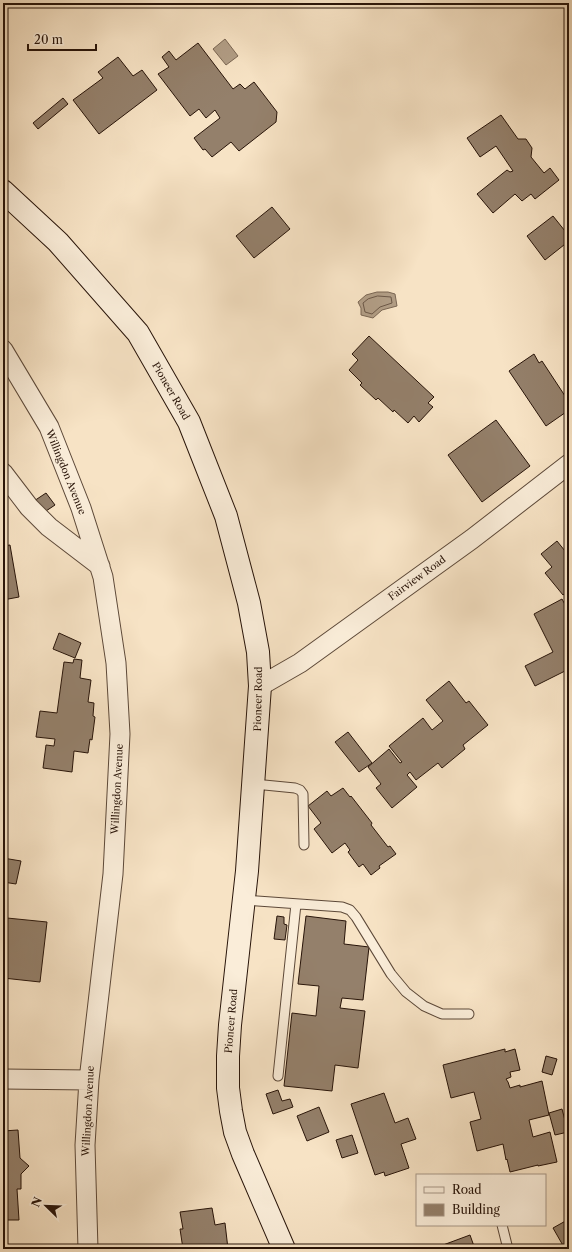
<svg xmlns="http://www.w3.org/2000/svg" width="572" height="1252" viewBox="0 0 572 1252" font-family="'Libre Caslon Text',serif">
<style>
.water{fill:#b19d85;stroke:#7a6653}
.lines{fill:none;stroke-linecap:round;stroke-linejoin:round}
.shore{stroke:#6c5847;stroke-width:1}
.building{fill:#94806b;stroke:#281409}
.service-casing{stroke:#5c4838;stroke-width:11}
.minor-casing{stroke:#5c4838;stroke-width:21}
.secondary-casing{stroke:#281409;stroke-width:24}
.service{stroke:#faedd9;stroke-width:9}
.minor{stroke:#faedd9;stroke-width:19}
.secondary{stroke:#faedd9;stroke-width:22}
.labels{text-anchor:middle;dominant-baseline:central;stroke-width:3.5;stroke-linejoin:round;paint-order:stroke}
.street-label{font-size:10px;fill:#281409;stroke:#faedd9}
</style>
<rect width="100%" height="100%" fill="#f7e3c5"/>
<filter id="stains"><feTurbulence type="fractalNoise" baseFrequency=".005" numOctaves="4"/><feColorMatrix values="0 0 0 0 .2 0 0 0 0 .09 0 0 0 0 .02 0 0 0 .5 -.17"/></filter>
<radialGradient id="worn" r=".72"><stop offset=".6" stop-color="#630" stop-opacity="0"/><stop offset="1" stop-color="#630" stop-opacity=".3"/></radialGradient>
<!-- water -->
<path class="water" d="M225 39 238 56 226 65 213 49Z
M377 292H388L395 294 397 306 382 310 373 318 361 315V308L358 302 366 295Z"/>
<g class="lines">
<!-- shore -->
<path class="shore" d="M378 296 391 297 392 303 380 307 372 314 365 312 363 303 368 299Z"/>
</g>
<!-- building -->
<path class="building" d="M198 43 233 89 240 84 245 89 254 82 277 112 276 122 239 151 231 142 212 157 205 149 203 150 194 138 220 118 215 110 206 118 199 109 190 116 158 74 169 67 162 57 169 51 176 60Z
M118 57 133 76 142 70 157 90 99 134 73 100 103 78 98 72Z
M63 98 68 104 38 129 33 123Z
M501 115 518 139H526L532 148 531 157 544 173 550 168 559 180 535 199 531 194 522 201 515 194 493 213 477 194 507 170 510 172 513 171 496 146 480 157 467 138Z
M272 207 290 229 254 258 236 236Z
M553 216 569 236V241L545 260 527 236Z
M369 336 434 397 428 403 433 407 419 422 414 416 408 423 394 410 393 412 378 398 376 400 360 385 362 383 349 370 358 360 352 354Z
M534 354 539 363 542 361 569 402V410L546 426 509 371Z
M496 420 530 466 482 502 448 455Z
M46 493 55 505 43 513 34 501Z
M557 541 569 556V591L563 595 545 573 552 567 541 554Z
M10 545 19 597 3 600V546Z
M562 599 569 612V670V669L535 686 525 666 553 652 534 614Z
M59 633 81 643 75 658 53 649Z
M74 659 82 660 80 678 91 680 88 702 94 703 93 716 95 717 92 740 90 739 88 753 74 751 72 772 43 768 46 745 54 746 55 739 36 737 40 711 57 713 64 662 73 663Z
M449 681 466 703 469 701 488 725 463 745 465 749 442 768 438 763 416 780 410 772 407 775 417 787 392 808 376 788 381 784 368 767 389 749 400 763 402 762 389 746 423 718 432 730 443 721 426 700Z
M348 732 372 763 359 772 335 742Z
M343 788 350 797 351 796 372 823 371 825 388 847 390 846 396 854 379 866 380 868 371 875 363 864 359 867 348 852 350 850 345 843 332 853 314 829 321 823 308 806 327 791 331 796Z
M3 858 21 861 16 884 3 882Z
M277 916 284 917V924L287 925 285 940 274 939Z
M306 916 346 921 344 944 369 947 363 1000 342 998 340 1008 365 1011 358 1068 335 1065 332 1091 284 1086 292 1013 316 1016 319 986 298 984Z
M7 918 47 922 40 982 3 978V925H7Z
M505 1049V1052L515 1049 520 1070 510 1072 511 1077 506 1079 508 1082 510 1088 520 1085V1087L542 1081 549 1115 529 1120 533 1137 550 1132 557 1162 538 1166V1165L510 1172 507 1159 506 1160 503 1144 477 1151 470 1122 481 1119 474 1092 451 1098 443 1065Z
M546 1056 557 1059 552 1075 542 1072Z
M278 1090 282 1101 290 1099 293 1107 273 1114 266 1094Z
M384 1093 395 1123 408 1118 416 1139 401 1144 409 1168 385 1176 384 1172 375 1175 351 1104Z
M319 1107 329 1132 307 1141 297 1116Z
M562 1109 568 1132 555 1135 549 1113Z
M18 1130 20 1158 29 1166 21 1174V1189H17L19 1220H3V1131Z
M352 1135 358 1153 342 1158 336 1140Z
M212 1208 215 1225 225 1223 228 1249H183L180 1229H183L180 1212Z
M569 1219V1249H565L553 1228Z
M470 1235 475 1249H422L434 1245 435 1248Z"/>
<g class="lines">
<defs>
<path id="service" d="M254 784 295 788 300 790 303 794 304 845
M244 900 342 907 350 910 356 917 391 974 406 992 424 1006 442 1014H469
M278 1076 296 904
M502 1225 508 1249"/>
<path id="minor" d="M3 350 49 427 81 508 103 577 116 663 120 734 113 874 89 1080 85 1145 88 1249
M3 473 29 507 49 527 100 566
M260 686 300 663 472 539 569 464
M3 1079 89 1080"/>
<path id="secondary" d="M3 191 58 242 138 333 189 422 226 516 249 603 258 652 260 686 247 871 230 1025 228 1056V1088L231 1111 235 1132 243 1154 284 1249"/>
</defs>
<!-- service casing -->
<use href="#service" class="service-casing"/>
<!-- minor casing -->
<use href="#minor" class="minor-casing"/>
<!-- secondary casing -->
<use href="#secondary" class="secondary-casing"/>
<!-- service -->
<use href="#service" class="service"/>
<!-- minor -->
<use href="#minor" class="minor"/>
<!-- secondary -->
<use href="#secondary" class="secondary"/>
</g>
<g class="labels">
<!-- street labels -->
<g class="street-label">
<text transform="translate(171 391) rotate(60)">Pioneer Road</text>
<text transform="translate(66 472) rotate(68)">Willingdon Avenue</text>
<text transform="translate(417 578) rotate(-36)">Fairview Road</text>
<text transform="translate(258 699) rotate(-89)">Pioneer Road</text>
<text transform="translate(117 789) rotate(-87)">Willingdon Avenue</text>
<text transform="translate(231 1021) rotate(-85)">Pioneer Road</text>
<text transform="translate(88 1111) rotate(-87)">Willingdon Avenue</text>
</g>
</g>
<!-- margin -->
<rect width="572" height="1252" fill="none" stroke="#f7e3c5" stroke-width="16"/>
<rect x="4" y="4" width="564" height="1244" fill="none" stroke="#281409" stroke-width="2"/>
<rect x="8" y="8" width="556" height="1236" fill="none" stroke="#281409"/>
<!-- legend -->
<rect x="416" y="1174" width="130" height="52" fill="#faedd9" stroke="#a69686"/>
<rect x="424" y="1187" width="20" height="6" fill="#faedd9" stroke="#a69686"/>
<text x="452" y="1194" font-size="12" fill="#281409">Road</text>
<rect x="424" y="1204" width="20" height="12" fill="#94806b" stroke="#a69686"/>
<text x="452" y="1214" font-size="12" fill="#281409">Building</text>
<!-- north arrow -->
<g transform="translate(46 1206) rotate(293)" stroke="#faedd9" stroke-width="3" paint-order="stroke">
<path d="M0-3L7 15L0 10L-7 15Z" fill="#281409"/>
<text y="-6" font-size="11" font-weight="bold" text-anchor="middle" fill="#281409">N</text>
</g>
<!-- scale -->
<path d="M28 44v6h68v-6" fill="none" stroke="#281409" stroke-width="2"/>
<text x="34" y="44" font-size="12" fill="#281409" stroke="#faedd9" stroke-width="3" paint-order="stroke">20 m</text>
<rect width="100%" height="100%" filter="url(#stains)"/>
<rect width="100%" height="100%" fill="url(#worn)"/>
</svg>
